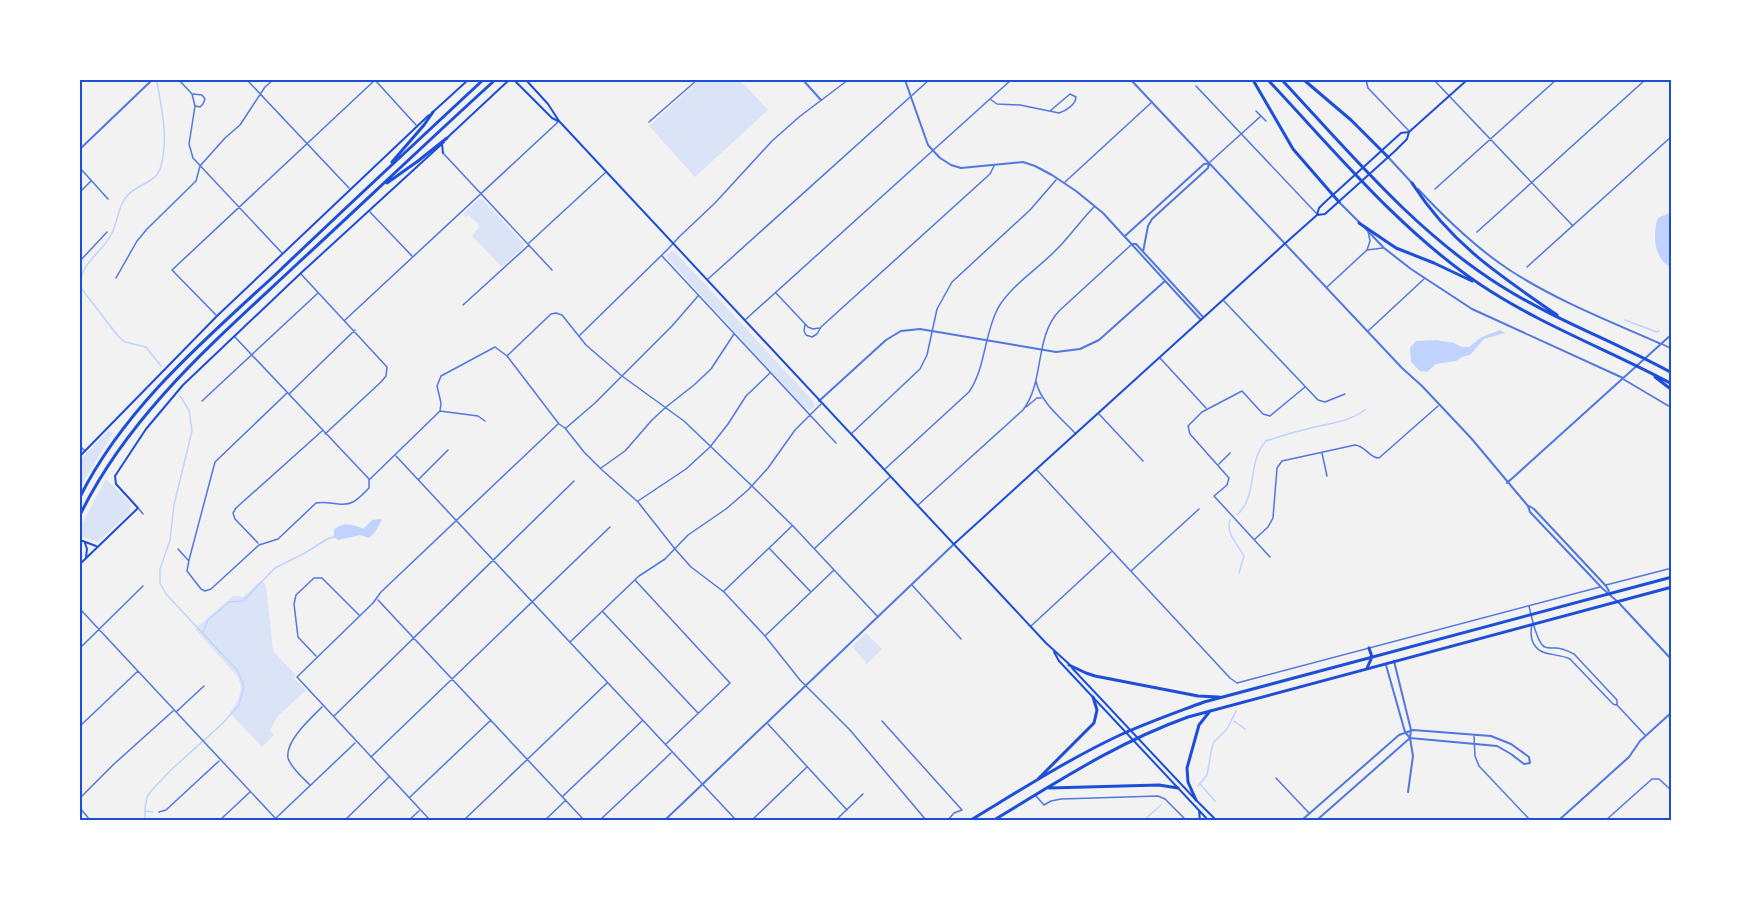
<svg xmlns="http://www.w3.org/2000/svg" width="1751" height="900" viewBox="0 0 1751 900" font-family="'Crimson Pro',serif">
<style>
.green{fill:#dbe4f7}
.water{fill:#bfd3fe}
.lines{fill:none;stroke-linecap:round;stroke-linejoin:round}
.stream{stroke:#bfd3fe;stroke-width:1.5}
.minor{stroke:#5277de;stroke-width:1.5}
.tertiary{stroke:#5277de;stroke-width:2}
.secondary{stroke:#1d4ed8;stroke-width:2}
.trunk{stroke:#1d4ed8;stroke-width:3}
.motorway{stroke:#1d4ed8;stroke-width:3}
.neatline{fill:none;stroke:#1d4ed8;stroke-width:2}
</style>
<rect width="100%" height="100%" fill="#f2f2f2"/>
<!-- green -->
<path class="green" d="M699 80H740L768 110 695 177 649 126Z
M482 199 524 244 523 248 502 267 472 236 480 226 469 215 466 217 463 214 478 200Z
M672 251 675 252 814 402V408L810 410 805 408 668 259 667 255Z
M108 431 113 433 80 487V460Z
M106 479 131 504 130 512 98 542 80 536V528Z
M261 580 266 585 273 651 296 675 294 678 306 690 278 716 270 730 274 735 262 747 230 713C238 701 245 690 237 676L195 629 233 596 243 597Z
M866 633 882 649 867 664 852 646Z"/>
<!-- water -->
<path class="water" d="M1671 212H1672L1671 267C1654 260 1652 233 1658 218Z
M1500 330 1505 333 1484 339 1470 355 1462 357 1456 361 1436 364 1427 372 1420 371 1411 362 1410 348 1416 341 1436 340 1454 343 1462 347H1469L1482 337Z
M380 519 382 520 375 532 369 538 360 535 338 540 334 537V530C341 522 354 524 363 529L372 520Z"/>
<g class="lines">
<!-- stream -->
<path class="stream" d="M157 82C162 109 169 142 160 169 155 183 136 185 128 195 118 205 118 221 112 233 102 254 78 263 81 288L118 336 125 342 146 347 161 366
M1625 320 1657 332 1659 331
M1237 515C1259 495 1246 463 1266 441 1279 437 1293 432 1307 429 1328 423 1347 423 1365 410
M1230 520C1225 532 1238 545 1244 556L1239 573
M203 632 208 620 229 602 243 601 275 568 305 553 327 539 334 537
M1234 721 1245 729
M1200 784 1215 801
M1198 786 1207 775 1212 747 1214 742 1227 729 1236 711
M145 811 153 812
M145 820V808L147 797 151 791 172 769 222 724 239 705 244 687 242 681 237 670 166 594 160 583V569L170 540 174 505 192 431 189 410 180 396
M1144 820 1161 805"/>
<!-- minor -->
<path class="minor" d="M179 80 192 94 195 106 189 144 193 158 282 253
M247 80 349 188
M375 80 416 125
M1366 80 1368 88 1409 131
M1434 80 1573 226
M1196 86 1317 214
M193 94 202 95 205 99 203 104 200 107 196 106
M990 99 997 104 1020 105 1059 113C1066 111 1076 104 1076 97L1070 94 1050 111
M1256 111 1266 121
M649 122 697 80
M443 153 552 270
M1210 162 1261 116
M80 168 108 199
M1065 182 1152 102
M1435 189 1556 80
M80 192 91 181
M370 212 412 256
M1477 232 1645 80
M529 243 606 172
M1367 250 1370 241 1368 231
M662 256 836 443
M80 261 107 232
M1527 267 1672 136
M301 274 387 367 386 376 381 382 325 434
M116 278 137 241 147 229 196 181 200 166 225 138 240 125 265 87 273 80
M708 279 929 80
M1327 287 1367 250 1383 248
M776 293 808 327 813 329 819 328
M1224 301 1318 400 1325 402 1345 394
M463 305 529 245
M216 315 172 270 375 80
M345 320 558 122
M745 320 1011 80
M805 324 804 331 806 335 812 337 817 334 821 327 990 174 994 166
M1368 331 1424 279
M580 335 668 249 679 237 715 203 772 141 799 117 848 80
M234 336 369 479
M1662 344 1672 349
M507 356 551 314 556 313 562 315 586 345 622 376 684 421 752 486 793 526 878 617
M1160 358 1206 408
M1623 379 1672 408
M1036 381C1040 402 1061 418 1076 434
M287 393 215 462 189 560 187 571 201 589 205 591 211 589 259 545 278 539 316 503C328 500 342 508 353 502 359 499 364 493 369 488V480L440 411 441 403 437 386 441 376 495 347 507 356 559 424 565 428 584 452 601 469 638 502 675 549 691 567 724 592 765 636 800 680 850 730 926 820
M289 394 355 330
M202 401 318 293
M1026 407 1037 398H1041
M440 411 478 416 485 421
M1099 414 1143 461
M566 428 595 403 672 326 698 296
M851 434 920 369 927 355 937 309 952 282 1030 210 1056 180
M80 446 85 451
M1322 453 1327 476
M396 456 736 820
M1219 464 1230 453
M601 468 625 451 652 420 666 407 694 385 711 369 734 334
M885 469 969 392C986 367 984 334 998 308 1011 286 1036 270 1054 252 1069 238 1080 221 1094 207
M1037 470 1230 678 1237 683 1600 587
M419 479 448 450
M638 501 686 469 710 447 728 424 746 396 770 373
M918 505 1023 410C1045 381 1034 338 1059 311L1131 245
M139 509 143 514
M1255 539 1268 527 1273 518 1277 468 1282 461 1355 445C1366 446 1369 458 1379 458L1438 406
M258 543 235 519 233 513 236 508 322 431
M815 548 890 477
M178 549 188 560
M770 549 810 591
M1270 557 1214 496 1227 485 1229 478 1190 434 1188 426 1202 412 1242 391 1263 414 1270 416 1305 387
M1131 571 1199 509
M635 580 730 683 666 744
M912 585 961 639
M1606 585 1672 568
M724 591 792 526
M378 600 584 820
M1529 606C1531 615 1537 644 1545 647 1546 648 1554 648 1555 648 1563 648 1568 651 1574 654L1617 700V705L1645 735
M80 609 277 820
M603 612 698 713
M1532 625C1530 631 1531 634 1532 640 1538 658 1556 652 1570 659L1613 704 1616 705
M1031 626 1111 552
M766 635 834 570
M570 642 639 576 665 559 688 535 726 509 748 490 768 468 795 430 821 404
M80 648 143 586
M316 656 298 637 294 604 296 595 314 578H322L359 615
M176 712 204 686
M334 716 574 481
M882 721 962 810 954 813 948 820
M768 724 847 810
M80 726 138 671
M1474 736 1475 756 1479 766 1530 820
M371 757 610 527
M1276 778 1309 813
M310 785C303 778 291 768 288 758 285 741 311 718 322 707
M563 796 642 721
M1036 796 1044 805 1051 801 1061 799 1158 796 1165 799 1186 820
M410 797 491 720
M80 798 114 764 173 711
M80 808 90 820
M159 812 166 810 219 761
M276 818 355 743
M220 820 250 792
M345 820 389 777
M409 820 419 811
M430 820 297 677 373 603 381 592 558 424
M464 820 607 683
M545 820 566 800
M600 820 671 753
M752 820 807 767
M836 820 863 794
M1606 820 1652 779H1659L1672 791"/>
<!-- tertiary -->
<path class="tertiary" d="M803 80 821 100
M905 80 928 145 940 158 951 165 961 168 1023 162 1035 166 1052 175 1076 191 1103 213 1201 320
M1131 80 1402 368 1422 386 1471 438 1528 506 1530 512 1602 588 1618 602 1672 660
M80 149 152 80
M1388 157 1412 183
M1418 189C1445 218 1475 247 1508 269 1555 300 1609 321 1661 344
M1339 202 1360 223
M1364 227 1384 248 1411 269 1472 309 1623 378
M1125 236 1204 164 1209 163
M1133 244H1136L1203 317
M1143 252 1148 226 1152 219 1208 168 1209 163
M819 401 886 340 901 331 920 329 1056 352 1080 349 1099 340 1165 281
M1507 483 1672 334
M1529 506 1534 509 1606 586 1609 591
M1394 661 1411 730 1410 738 1413 756 1408 792
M1386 665 1405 732 1410 738
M665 820 954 544
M1302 820 1399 735 1413 730 1491 736 1511 744 1529 757 1530 763 1524 764 1511 754 1497 746 1410 738 1317 820
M1559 820 1629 757 1640 741 1672 712"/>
<!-- secondary -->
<path class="secondary" d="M514 80 552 118 558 121
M526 80 548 104 559 121 1046 643 1069 664
M434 111 468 80
M448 137 509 80
M442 144 443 153
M1317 215 1325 214 1395 151 1407 139 1409 132 1467 80
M80 456 217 316 429 115
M80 540 96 546
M85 543 87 549 86 557
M954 544 1290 239 1317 215 1319 208 1324 203 1401 133 1409 132
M80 564 138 508 116 484 115 476 146 429 183 385 301 273 444 142
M1054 652 1059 661 1208 820
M1072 668 1196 800 1216 820
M1199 811 1200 820"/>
<!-- trunk -->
<path class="trunk" d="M1069 665 1086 673 1095 676 1198 696 1219 697
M1367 668 1372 657 1369 648
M1038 779 1094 723 1097 710 1093 697
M1049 788 1159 785 1178 788
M1196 800 1188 782 1187 768 1199 725 1210 711
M971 820C1019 791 1067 760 1118 736 1146 723 1175 713 1204 702L1672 577
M994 820C1057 782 1118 742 1188 717L1672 587"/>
<!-- motorway -->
<path class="motorway" d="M1253 80 1293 149 1339 202
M1268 80C1335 151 1400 231 1481 285 1541 325 1609 350 1672 384
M1282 80C1350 153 1415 232 1501 286 1555 320 1616 342 1672 373
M1304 80 1351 120 1388 157
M392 162 424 125 433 112
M387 183 418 161 447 138
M1412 183C1451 244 1499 275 1557 315
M1359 223 1396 248 1434 263 1472 281
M1655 377 1672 390
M80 497C124 409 202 342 274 276 343 210 413 145 483 80
M80 515C129 414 215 341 295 266 362 204 428 141 495 80"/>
</g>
<!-- border -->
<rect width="1751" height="900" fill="none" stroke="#ffffff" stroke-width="162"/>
<rect x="81" y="81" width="1589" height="738" class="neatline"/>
</svg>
